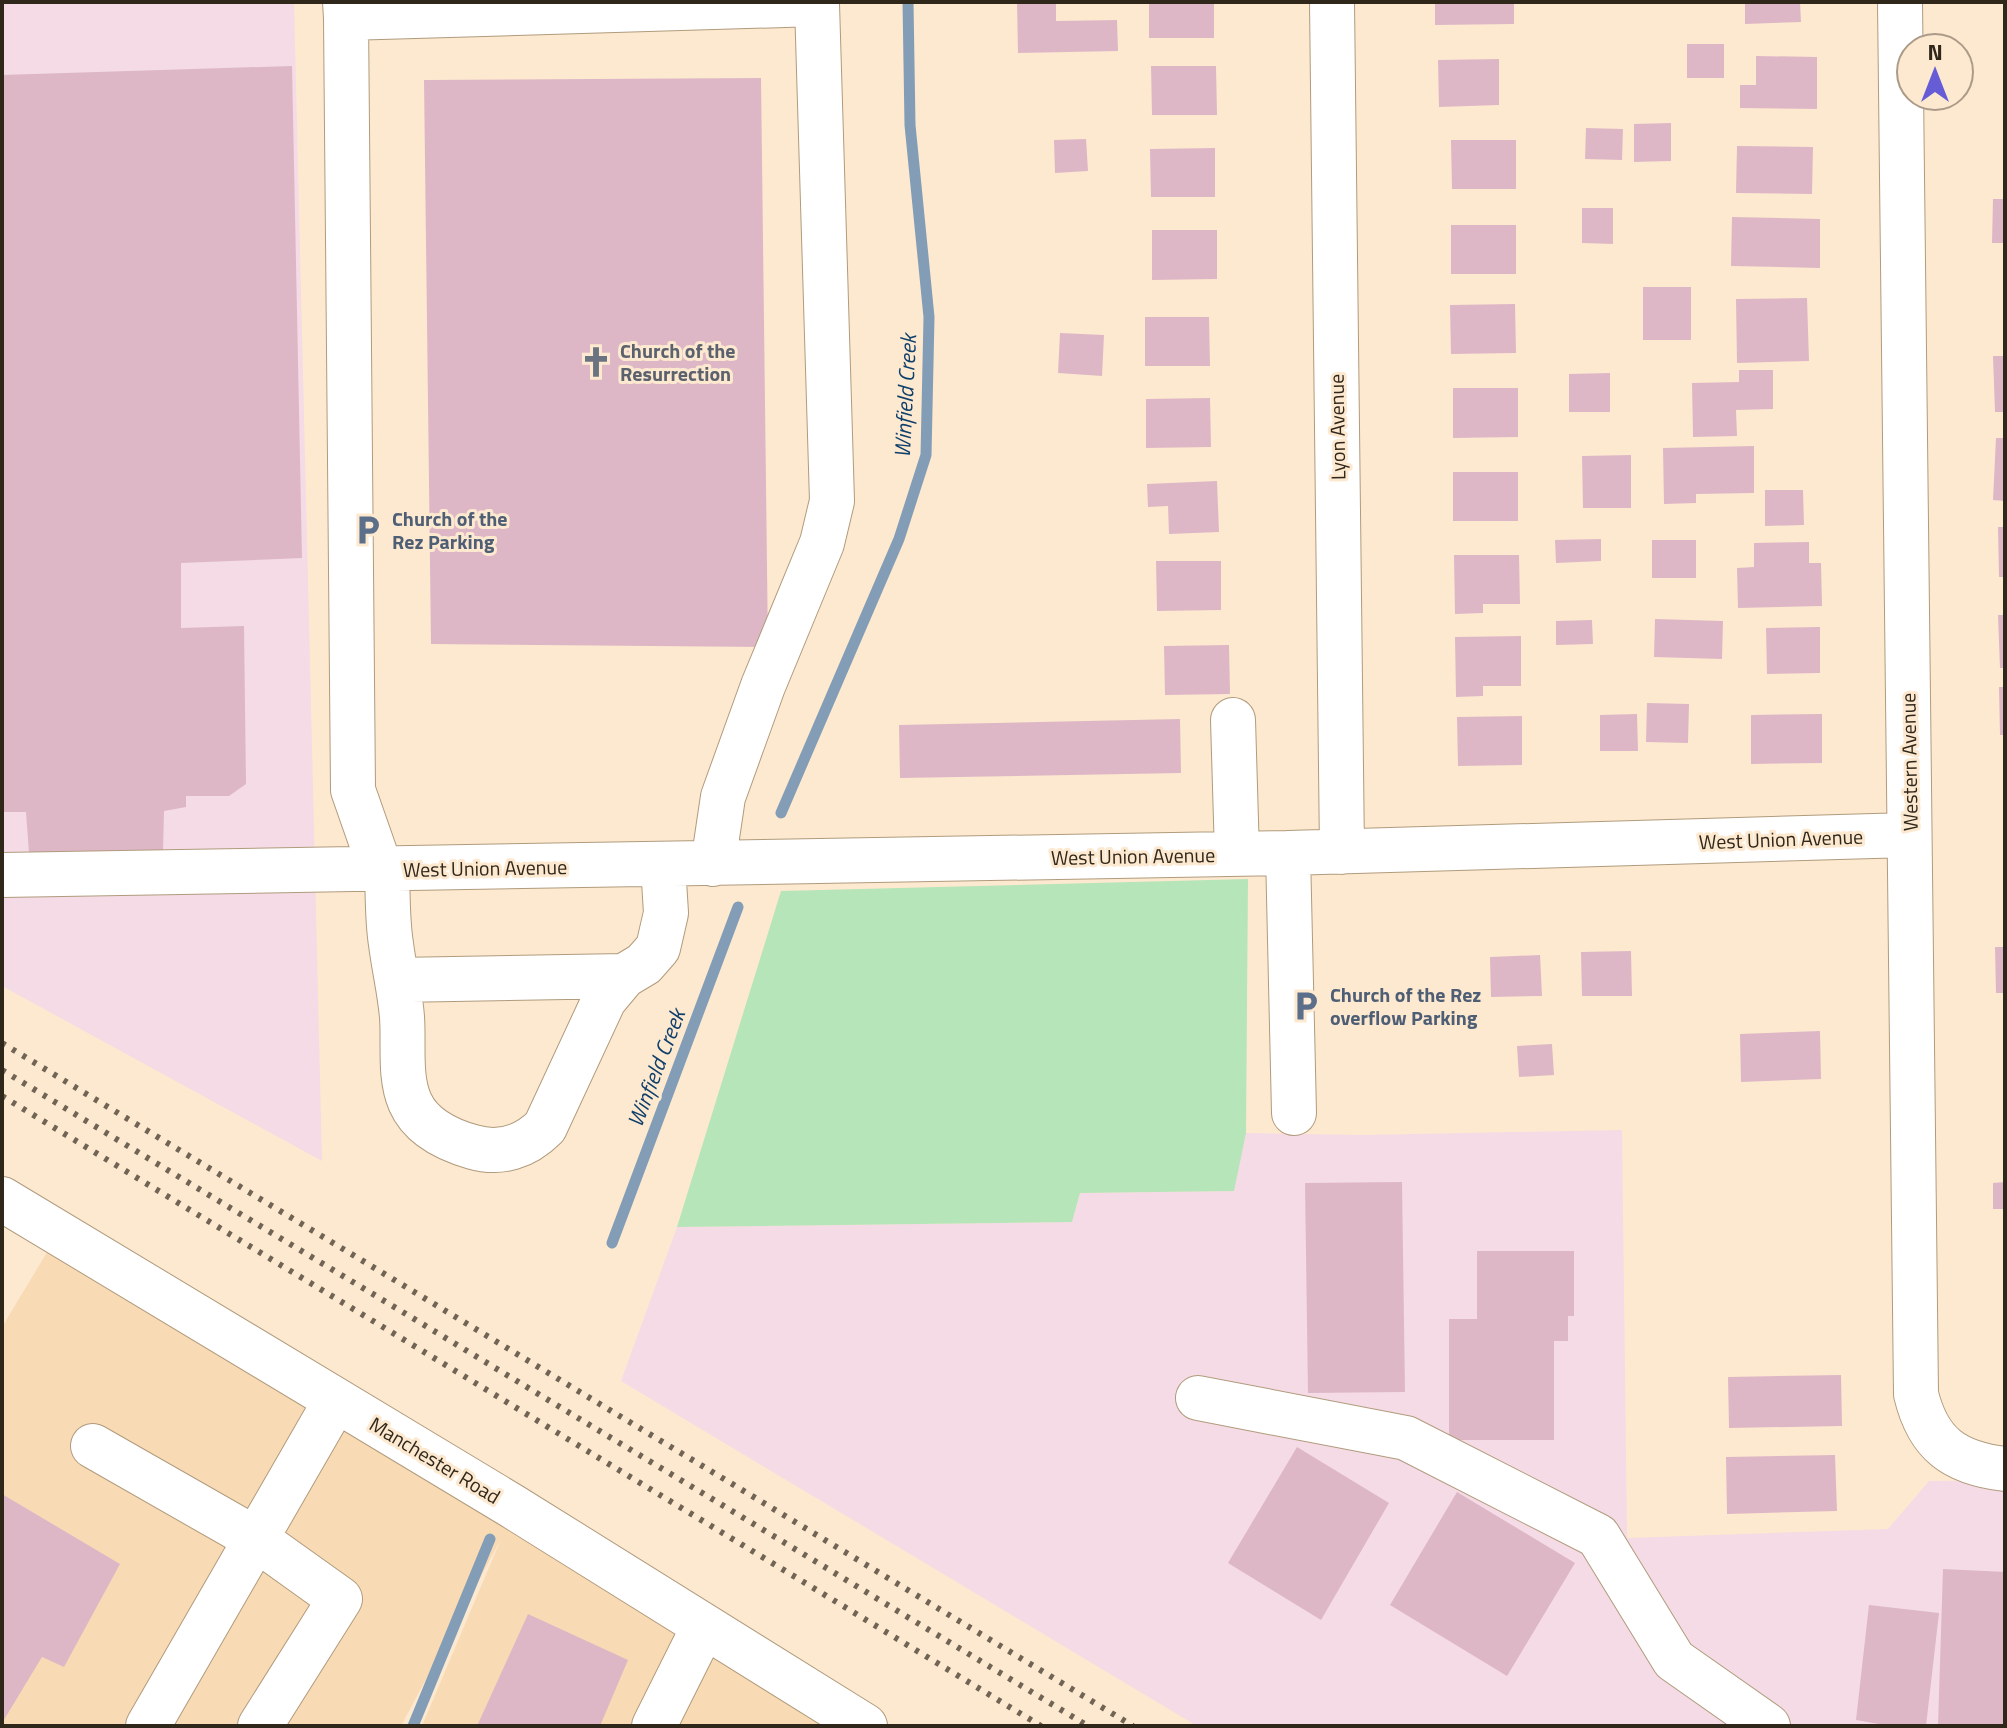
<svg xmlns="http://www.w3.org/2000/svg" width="2007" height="1728" viewBox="0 0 2007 1728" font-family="'Titillium Web',sans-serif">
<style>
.built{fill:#f8dbb5}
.industrial{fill:#f4dbe5}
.green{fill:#b6e5b9}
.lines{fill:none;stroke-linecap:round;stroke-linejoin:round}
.stream{stroke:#839db6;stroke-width:11}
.building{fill:#deb7c6}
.minor-casing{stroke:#b19b7d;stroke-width:46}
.minor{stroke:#fff;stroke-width:44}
.rail{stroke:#716454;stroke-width:6;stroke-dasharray:4 8;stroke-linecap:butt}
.labels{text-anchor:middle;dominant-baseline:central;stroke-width:6;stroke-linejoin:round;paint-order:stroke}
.worship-label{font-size:20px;font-weight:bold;fill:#5b616d;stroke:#fde9d0;text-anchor:start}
.street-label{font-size:20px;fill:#30271b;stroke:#fde9d0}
.service-label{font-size:20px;font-weight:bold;fill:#4e5e75;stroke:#fde9d0;text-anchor:start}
.water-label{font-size:22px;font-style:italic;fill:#0f3f6b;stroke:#fde9d0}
</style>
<rect width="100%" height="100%" fill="#fde9d0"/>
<!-- built -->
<path class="built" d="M49 1249 507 1527 826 1726H422L501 1539 401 1726H2V1327Z"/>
<!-- industrial -->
<path class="industrial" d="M2 2H294L322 1161 2 986Z
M1622 1130 1627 1538 1888 1529 1929 1481 2005 1480V1726H1197L621 1381 677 1227 1072 1222 1080 1193 1233 1191 1246 1133 1365 1135Z"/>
<!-- green -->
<path class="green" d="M1248 879 1246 1133 1234 1191 1080 1193 1072 1222 677 1227 781 891Z"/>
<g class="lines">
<!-- stream -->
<path class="stream" d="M781 813 899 539 926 455 929 317 910 125 908 2
M612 1243 738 907
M413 1726 490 1539"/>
</g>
<!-- building -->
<path class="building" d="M1017 2H1056V21L1117 20 1118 51 1018 53Z
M1149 2H1214V38H1149Z
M1435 2H1514V24L1435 25Z
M1745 2H1800L1801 22 1745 24Z
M1687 44H1724V78H1687Z
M1756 56 1817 57V109L1740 108V85H1756Z
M1499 59V105L1439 107 1438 60Z
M292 66 302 558 181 563V628L244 626 246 784 229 796H186V807L164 811 163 852 29 853 26 812H2V75Z
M1151 66H1216L1217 115H1152Z
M761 78 768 647 431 644 424 80Z
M1671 123V161L1634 162V124Z
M1586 128 1623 129 1622 160 1585 159Z
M1086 139 1088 171 1055 173 1054 140Z
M1451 140H1516V189H1452Z
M1737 146 1813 147 1812 194 1736 193Z
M1215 148V197H1151L1150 149Z
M1993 199H2005V243H1992Z
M1582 208H1613V244L1582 243Z
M1732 217 1820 219V268L1731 266Z
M1451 225H1516V274H1451Z
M1152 230H1217V279L1152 280Z
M1643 287H1691V340H1643Z
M1807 298 1809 361 1737 363 1736 299Z
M1515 304 1516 353 1451 354 1450 305Z
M1145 317H1209L1210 366H1145Z
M1060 333 1104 335 1102 376 1058 373Z
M1993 356H2005V412H1995Z
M1739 370H1773V409L1736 410 1737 436 1693 437 1692 383 1739 382Z
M1610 373V412H1569V374Z
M1453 388H1518V437L1453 438Z
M1210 398 1211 447 1146 448V399Z
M1996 438H2005V501L1993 500Z
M1754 446V493L1696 494V503L1664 504 1663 448Z
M1631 455V508H1583L1582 456Z
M1453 472H1518V521H1453Z
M1217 481 1219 532 1169 534 1168 506 1148 507 1147 484Z
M1765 490H1803L1804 525 1765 526Z
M1998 527H2005V577H1999Z
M1601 539V561L1556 563 1555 540Z
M1652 540H1696V578H1652Z
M1809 542V563H1821L1822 606 1738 608 1737 568 1754 567V543Z
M1454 555H1519L1520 604H1483V613L1455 614Z
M1156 561H1221V610L1157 611Z
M1998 615H2005V668H2000Z
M1655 619 1723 621 1722 659 1654 657Z
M1592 620 1593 644 1556 645V621Z
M1820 627V673L1767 674 1766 628Z
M1521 636V686H1483V696L1456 697 1455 637Z
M1229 645 1230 694 1165 695 1164 646Z
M1999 687H2005V735H2000Z
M1647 703 1689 704 1688 743 1646 742Z
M1637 714 1638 751H1600V715Z
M1822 714V763L1751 764V715Z
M1522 716V765L1458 766 1457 717Z
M1180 719 1181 773 900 778 899 725Z
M1995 947H2005V993H1996Z
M1631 951 1632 996H1582L1581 952Z
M1540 955 1542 996 1491 997 1490 957Z
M1820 1031 1821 1079 1741 1082 1740 1034Z
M1552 1044 1554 1075 1519 1077 1517 1046Z
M1402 1182 1405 1392 1308 1393 1305 1183Z
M2005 1182V1209H1993V1183Z
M1477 1251H1574V1316H1568V1341H1554V1440H1449V1319H1477Z
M1841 1375 1842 1426 1729 1428 1728 1377Z
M1297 1447 1389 1503 1321 1620 1228 1563Z
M1835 1455 1837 1511 1727 1514 1726 1457Z
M1457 1492 1575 1563 1507 1676 1390 1605Z
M2 1494 120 1564 64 1667 42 1657 2 1723Z
M1943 1569 2005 1572V1726H1938Z
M1869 1605 1939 1613 1926 1726H1890L1856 1720Z
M528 1614 628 1660 600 1726H477Z"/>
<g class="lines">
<defs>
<path id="minor" d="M345 2 346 18 817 4V2
M1332 2 1342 852
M1900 2 1916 1394C1928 1444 1954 1463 2005 1469
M346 18 353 790 381 870
M1233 720 1237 854
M1288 853 1294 1113
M713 864 723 797 763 686 822 543 832 501 817 4
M387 870C388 895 387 919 391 944 394 968 400 992 402 1017 404 1044 399 1077 410 1102 421 1127 448 1140 473 1147 501 1155 525 1147 545 1127L604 1000 624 976 644 964 658 948 666 913 663 865
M2 875 1288 853 1909 835
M397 980 624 976
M2 1199 512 1506 865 1726
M1198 1398 1406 1438 1598 1536 1674 1660 1768 1726
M93 1446 256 1539 340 1599 260 1726
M148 1726 336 1400
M654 1726 704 1626"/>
</defs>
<!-- minor casing -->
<use href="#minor" class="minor-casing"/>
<!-- minor -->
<use href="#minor" class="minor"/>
<!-- rail -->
<path class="rail" d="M2 1043 1133 1726
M2 1070 1088 1726
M2 1096 1041 1726"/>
</g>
<!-- icons -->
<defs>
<symbol id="church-bare" viewBox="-9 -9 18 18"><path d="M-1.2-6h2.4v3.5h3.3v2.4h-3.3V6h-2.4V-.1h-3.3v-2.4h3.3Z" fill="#6b7280" stroke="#fde9d0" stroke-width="2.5" paint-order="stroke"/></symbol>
<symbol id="parking-bare" viewBox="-9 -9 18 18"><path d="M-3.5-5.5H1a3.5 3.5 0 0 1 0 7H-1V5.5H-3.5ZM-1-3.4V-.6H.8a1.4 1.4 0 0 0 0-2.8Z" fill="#5c6f8a" stroke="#fde9d0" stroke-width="2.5" paint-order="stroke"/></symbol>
</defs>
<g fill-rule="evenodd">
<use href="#church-bare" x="574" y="340" width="44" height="44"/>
<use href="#parking-bare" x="346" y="508" width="44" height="44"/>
<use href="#parking-bare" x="1284" y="984" width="44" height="44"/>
</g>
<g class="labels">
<!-- worship labels -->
<g class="worship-label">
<text x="620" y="350">Church of the<tspan x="620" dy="23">Resurrection</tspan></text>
</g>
<!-- street labels -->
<g class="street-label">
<text transform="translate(1337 427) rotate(-91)">Lyon Avenue</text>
<text transform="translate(1909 762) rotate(-91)">Western Avenue</text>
<text transform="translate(1781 839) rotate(-2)">West Union Avenue</text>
<text transform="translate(1133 856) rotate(-1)">West Union Avenue</text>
<text transform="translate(485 868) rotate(-1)">West Union Avenue</text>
<text transform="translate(435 1460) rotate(31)">Manchester Road</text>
</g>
<!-- service labels -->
<g class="service-label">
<text x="392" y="518">Church of the<tspan x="392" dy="23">Rez Parking</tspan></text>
<text x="1330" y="994">Church of the Rez<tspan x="1330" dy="23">overflow Parking</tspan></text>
</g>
<!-- water labels -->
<g class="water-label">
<text transform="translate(905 396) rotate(-87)">Winfield Creek</text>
<text transform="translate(656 1068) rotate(-69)">Winfield Creek</text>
</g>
</g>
<!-- border -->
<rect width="2007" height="1728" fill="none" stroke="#30271b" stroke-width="8"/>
<!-- north arrow -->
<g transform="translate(1935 72)"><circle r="38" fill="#fde9d0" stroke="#ab9b88" stroke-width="2"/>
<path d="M0-6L14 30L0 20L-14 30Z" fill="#665dd6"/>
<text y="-12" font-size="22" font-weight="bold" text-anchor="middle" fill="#30271b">N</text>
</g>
</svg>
